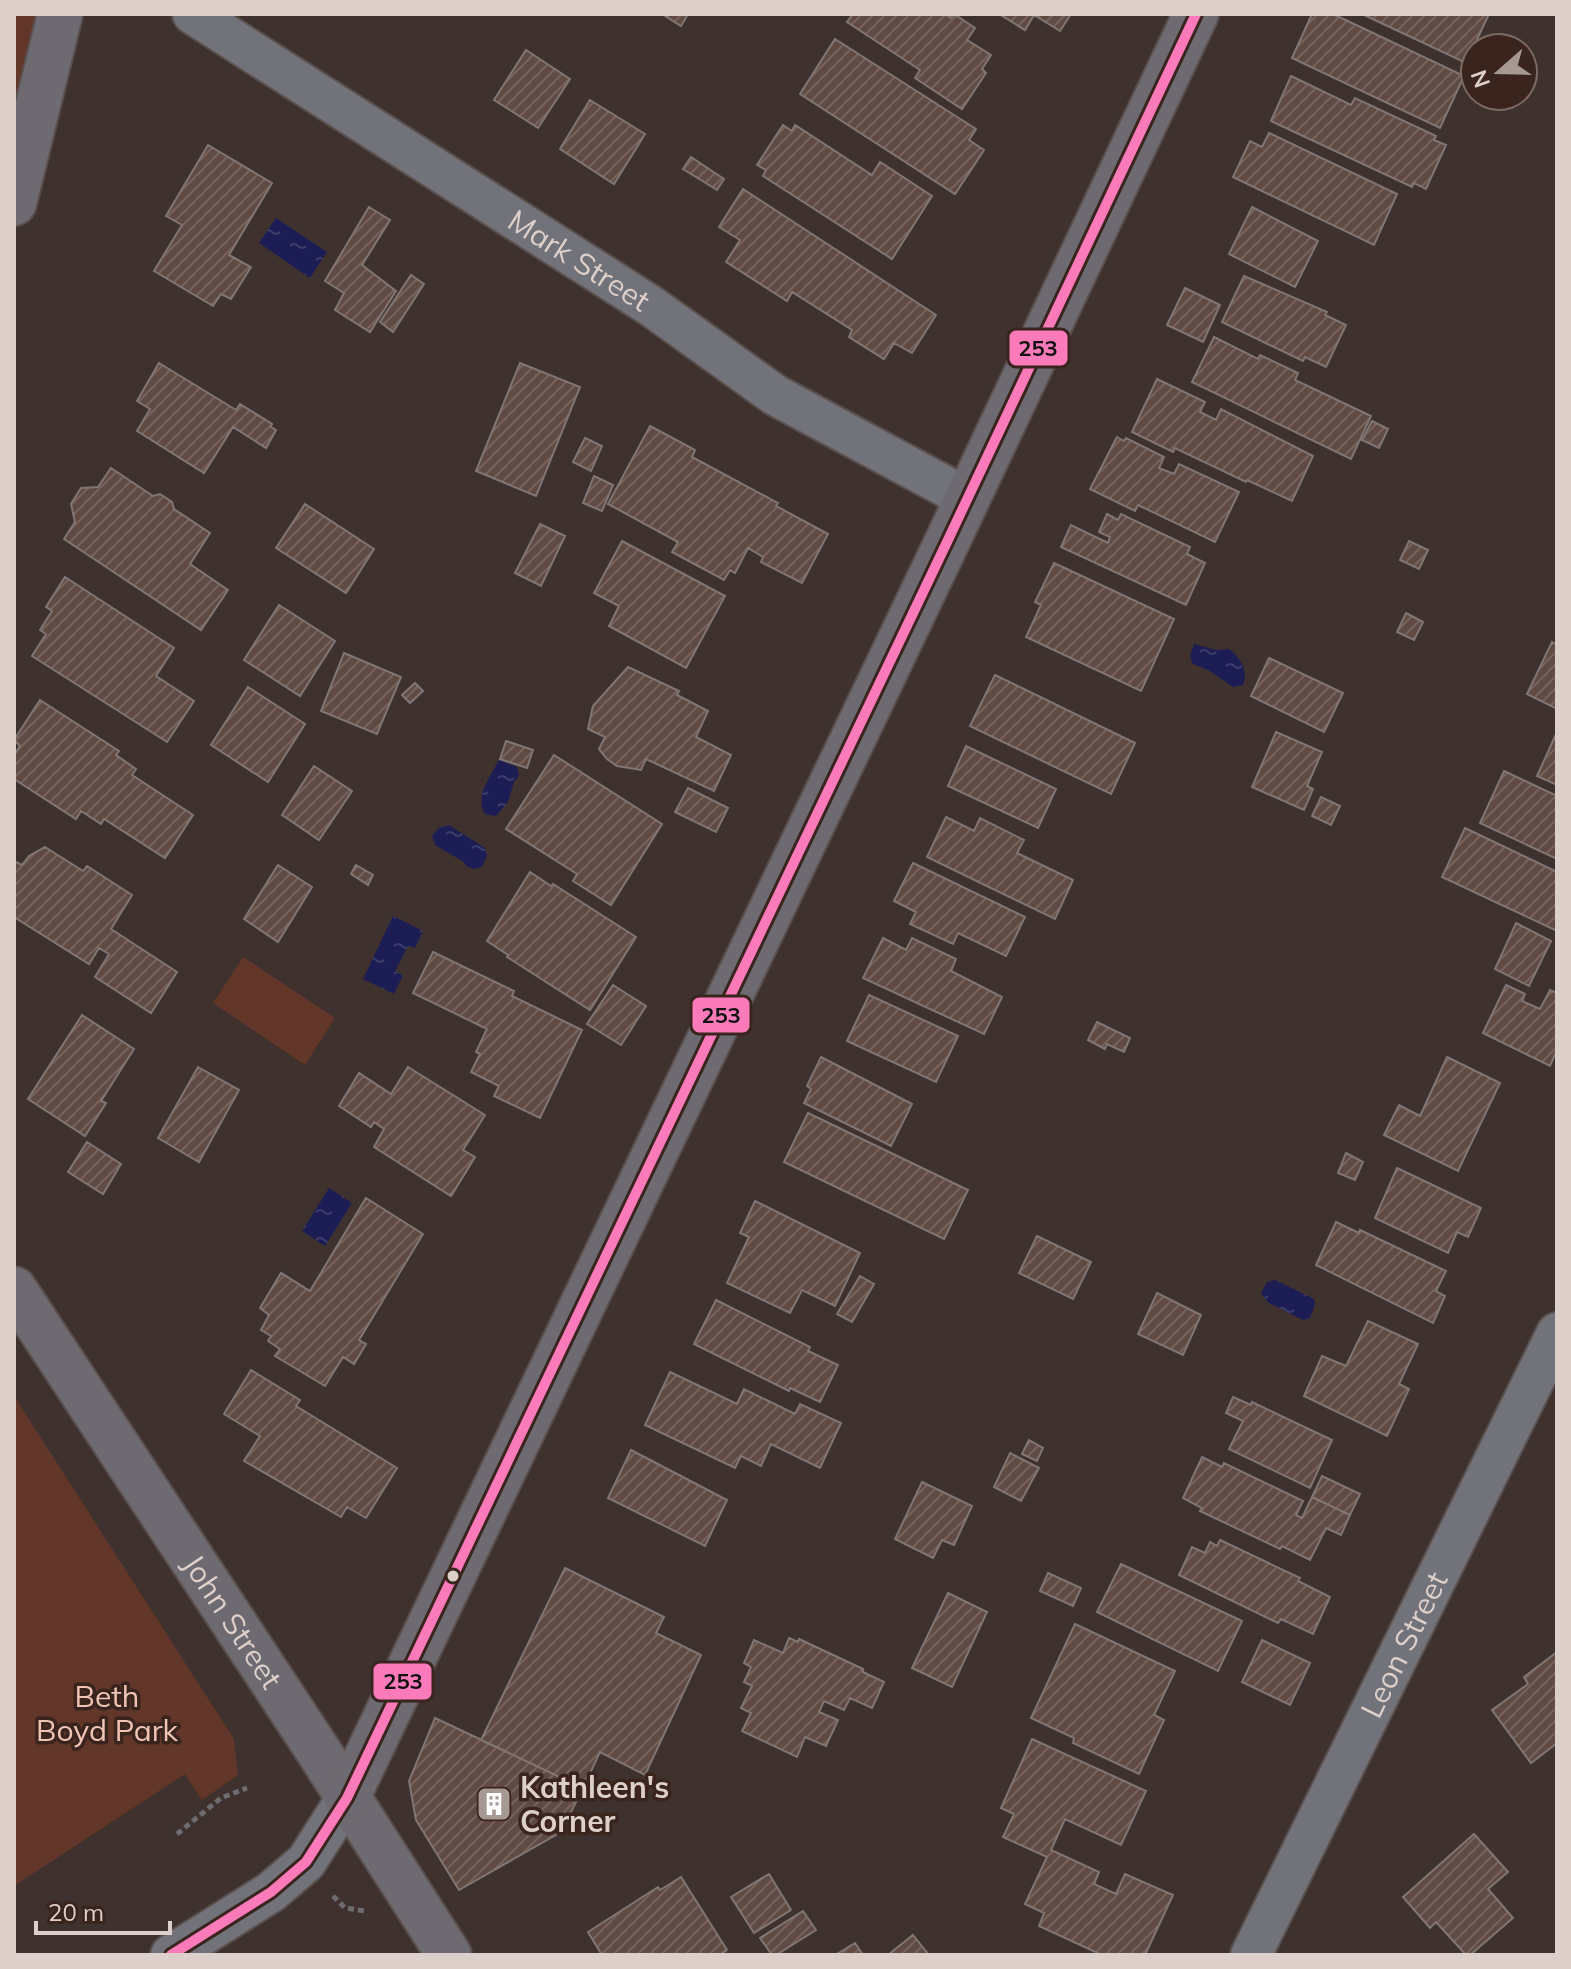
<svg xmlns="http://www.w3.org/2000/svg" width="1571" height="1969" viewBox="0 0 1571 1969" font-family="Mulish,sans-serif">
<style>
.green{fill:#623629}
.water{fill:url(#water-ripples)}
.building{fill:url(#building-hatch);stroke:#817673;stroke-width:2}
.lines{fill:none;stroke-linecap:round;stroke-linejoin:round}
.street-casing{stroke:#5a4f4c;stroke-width:44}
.secondary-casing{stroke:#5a4f4c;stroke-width:48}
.path{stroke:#6f6c70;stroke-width:5;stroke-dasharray:6 4;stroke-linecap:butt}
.street{stroke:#72727a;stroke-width:40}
.secondary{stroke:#6e6a71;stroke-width:44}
.bus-1-casing{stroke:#3a251e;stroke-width:16}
.bus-1{stroke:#fa7aba;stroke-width:10}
.bus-dot{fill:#ddcfca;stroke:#3a251e;stroke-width:3}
.labels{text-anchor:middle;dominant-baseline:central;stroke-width:7;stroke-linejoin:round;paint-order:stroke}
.street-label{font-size:30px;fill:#ddcfca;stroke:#3a251e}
.park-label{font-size:30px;fill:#f0c3b5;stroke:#3a251e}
.poi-label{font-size:30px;font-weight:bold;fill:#ddcfca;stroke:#3a251e;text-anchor:start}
.line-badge{stroke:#3a251e;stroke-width:3}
.pale-badge-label{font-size:22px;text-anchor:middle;font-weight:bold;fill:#111}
</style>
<defs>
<pattern id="water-ripples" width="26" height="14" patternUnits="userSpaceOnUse" patternTransform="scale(2)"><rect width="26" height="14" fill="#1b1d54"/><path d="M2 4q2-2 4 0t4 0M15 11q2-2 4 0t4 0" fill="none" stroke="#3c3d6b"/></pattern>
<pattern id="building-hatch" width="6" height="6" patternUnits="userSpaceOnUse" patternTransform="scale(2)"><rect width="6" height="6" fill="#5f4a44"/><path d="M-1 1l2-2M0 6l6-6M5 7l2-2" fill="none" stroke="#76635e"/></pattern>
</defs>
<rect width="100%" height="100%" fill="#3f322e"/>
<!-- green -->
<path class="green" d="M14 14H60L14 203Z
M243 957 335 1018 305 1065 213 1003Z
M14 1396 234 1739 238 1775 202 1800 185 1774 14 1886Z"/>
<!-- water -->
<path class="water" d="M276 218 327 252 310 278 259 243Z
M1194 644 1216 650 1229 649C1240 657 1249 671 1243 685L1233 687 1208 670 1193 664 1190 656Z
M499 760 517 767 519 776 514 782 508 802 496 816 485 814C474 796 491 776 499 760Z
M449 825 485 848 487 856 482 867 474 869 466 866 464 862 435 845 432 836 439 828Z
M393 916 423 931 415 948 408 946 395 971 403 975 394 994 363 979Z
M329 1188 352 1203 325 1246 302 1231Z
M1275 1280 1314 1299 1315 1304 1310 1318 1303 1320 1269 1303 1261 1294 1267 1282Z"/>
<!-- building -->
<path class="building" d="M662 14H688L681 26Z
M853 14H945L951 18 954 14 975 28 967 40 991 55 982 69 986 73 962 109 915 78 920 70 847 22Z
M999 14H1071L1060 31 1034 15 1025 30Z
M1312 14H1333L1464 76 1440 128 1292 58Z
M1362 14H1489L1466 63Z
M835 39 976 129 969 140 984 150 955 194 800 94Z
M526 50 570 79 538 128 494 100Z
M1291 76 1351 105 1355 98 1436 136 1434 140 1446 145 1426 189 1414 183 1412 187 1271 121Z
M590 100 645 134 614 184 560 149Z
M783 125 792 131 795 125 872 175 880 162 932 196 892 259 763 176 766 170 757 165Z
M1269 133 1397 194 1374 245 1233 177 1250 141 1262 147Z
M208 145 272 183 229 255 251 267 231 299 221 294 213 306 154 271 182 225 166 216Z
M691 157 724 179 717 190 683 169Z
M743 189 936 315 912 353 894 343 884 359 849 337 852 330 792 292 787 301 726 262 740 240 719 227Z
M369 207 390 220 362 265 396 291 370 332 335 310 344 293 325 281Z
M1252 207 1318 241 1295 287 1229 254Z
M411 275 424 284 393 332 380 322Z
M1244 276 1327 312 1325 315 1346 325 1326 367 1305 357 1303 361 1222 322Z
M1185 288 1220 305 1203 342 1167 325Z
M1214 337 1258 359 1260 355 1298 373 1295 380 1371 416 1351 459 1192 382Z
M159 363 236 410 240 404 272 424 271 427 276 430 266 448 233 427 204 473 137 431 150 409 137 401Z
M520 363 580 387 536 496 476 471Z
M1157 379 1205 402 1200 412 1216 420 1221 409 1313 456 1292 501 1247 480 1246 482 1175 448 1173 452 1132 432Z
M1372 421 1388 429 1379 448 1362 440Z
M650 426 695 450 692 457 778 503 776 506 828 534 802 583 761 562 763 557 748 548 735 573 730 570 724 580 672 552 678 542 608 504Z
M1117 437 1124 441 1126 438 1164 457 1159 468 1174 474 1179 464 1239 492 1215 542 1138 505 1135 511 1090 489Z
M585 438 602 446 591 471 573 462Z
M111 468 153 496 160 494 172 502 174 509 210 533 190 564 228 590 201 630 64 539 75 522 71 504 81 488 98 487Z
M594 476 613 485 602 511 583 503Z
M305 504 374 549 346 593 276 548Z
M1107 514 1118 520 1121 514 1190 547 1187 554 1205 563 1186 605 1061 547 1071 525 1108 543 1110 537 1099 532Z
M540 524 565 536 541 586 515 573Z
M622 541 725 596 686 668 609 626 619 606 594 593Z
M1409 541 1428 550 1419 569 1400 560Z
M1054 563 1174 619 1141 691 1026 637 1041 605 1035 602Z
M65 577 174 648 156 676 194 701 167 742 32 656 46 634 40 630 52 611 46 607Z
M279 605 335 641 300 696 244 660Z
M1406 613 1423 622 1414 640 1397 632Z
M1552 642 1557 645V709L1527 694Z
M344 653 401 677 377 734 321 711Z
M1269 658 1343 693 1324 732 1251 696Z
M628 667 679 691 677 695 708 711 696 737 731 755 714 791 646 759 641 770 617 766 607 759 599 749 605 737 588 729 593 706Z
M995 675 1135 743 1111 794 970 726Z
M415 683 423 691 410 703 402 695Z
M248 687 305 724 268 782 211 745Z
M40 700 119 751 116 755 136 769 132 775 193 815 165 858 104 819 101 824 81 811 76 819 14 779V755L20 746 14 740Z
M1276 732 1322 752 1307 786 1313 789 1304 810 1252 787Z
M1557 732V785L1537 776Z
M506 741 533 750 527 768 500 759Z
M966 746 1056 789 1038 828 948 786Z
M554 755 662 824 611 905 573 881 577 874 506 829Z
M314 766 352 791 319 840 282 815Z
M1504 771 1557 796V859L1480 823Z
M688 788 728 808 716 832 675 812Z
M1321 797 1340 806 1331 825 1312 816Z
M946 817 974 831 980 818 1024 840 1017 853 1073 880 1055 919 927 857Z
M1465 828 1557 872V931L1442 877Z
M45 847 83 871 87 866 132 895 111 929 177 972 151 1013 95 977 109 954 99 948 89 964 14 917V861L22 865 29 856Z
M913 863 1025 917 1006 956 958 933 953 944 910 924 916 912 894 901Z
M278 865 312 887 278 942 244 919Z
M356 865 373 875 368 885 351 874Z
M530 872 551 886 553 884 636 937 590 1010 507 957 508 955 487 941Z
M1516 923 1551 941 1529 986 1495 969Z
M883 938 906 950 912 938 956 959 951 971 1002 997 984 1034 863 978Z
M433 952 514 991 512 996 582 1030 540 1118 494 1096 499 1086 471 1072 480 1054 476 1052 487 1029 413 993Z
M613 985 646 1006 621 1045 587 1024Z
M1506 985 1525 994 1522 1001 1540 1009 1550 990 1557 993V1050L1550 1066 1483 1033Z
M869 995 958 1036 936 1082 847 1041Z
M82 1015 134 1049 101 1101 106 1103 85 1136 28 1099Z
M1097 1022 1130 1038 1124 1052 1107 1044 1105 1049 1088 1040Z
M821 1057 912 1104 891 1146 804 1103 811 1089 807 1086Z
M1447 1057 1500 1083 1458 1171 1384 1135 1399 1105 1420 1116Z
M198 1067 239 1090 199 1162 158 1138Z
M408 1067 485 1115 463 1150 475 1157 451 1196 374 1147 384 1129 374 1122 371 1127 339 1106 359 1073 391 1094Z
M808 1113 968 1190 944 1239 784 1162Z
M87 1142 121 1164 103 1194 68 1172Z
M1346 1153 1363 1162 1355 1180 1338 1173Z
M1397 1168 1481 1208 1468 1237 1457 1232 1448 1253 1375 1218Z
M366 1198 423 1234 359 1340 366 1344 354 1364 343 1357 325 1386 275 1356 280 1349 268 1341 271 1336 261 1330 269 1315 260 1308 281 1273 310 1291Z
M755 1201 860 1253 835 1306 802 1290 790 1313 727 1283 749 1237 740 1233Z
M1336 1222 1359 1233 1360 1230 1446 1271 1436 1291 1445 1296 1433 1323 1316 1265Z
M1037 1236 1091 1262 1073 1299 1019 1273Z
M860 1276 874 1284 852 1322 837 1314Z
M1157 1293 1201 1315 1183 1355 1138 1334Z
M716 1300 810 1347 808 1351 838 1365 820 1402 790 1388 789 1391 694 1344Z
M1368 1321 1418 1344 1399 1384 1409 1389 1387 1436 1304 1396 1322 1356 1346 1366Z
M251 1370 300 1400 296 1406 397 1468 366 1518 347 1507 341 1517 244 1461 260 1436 224 1414Z
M670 1372 737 1404 744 1389 795 1414 800 1404 841 1423 820 1468 771 1444 761 1466 741 1456 735 1468 645 1425Z
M1233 1397 1251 1405 1252 1402 1332 1440 1310 1488 1229 1449 1243 1421 1226 1413Z
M1029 1440 1043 1448 1037 1461 1022 1454Z
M631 1450 727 1500 705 1546 608 1498Z
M1010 1453 1039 1468 1021 1501 994 1487Z
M1202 1457 1222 1467 1224 1463 1303 1501 1296 1515 1302 1518 1312 1497 1350 1515 1341 1535 1326 1528 1310 1560 1282 1546 1280 1549 1200 1511 1202 1508 1183 1498Z
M1322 1476 1360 1494 1350 1515 1312 1497Z
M922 1482 972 1506 954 1545 942 1540 933 1558 895 1539Z
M1220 1540 1300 1578 1298 1581 1330 1597 1313 1634 1281 1619 1278 1623 1179 1575 1192 1547 1205 1553 1210 1542 1217 1546Z
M1121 1564 1242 1621 1218 1671 1097 1612Z
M565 1568 664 1617 656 1633 701 1655 645 1775 600 1752 583 1788 481 1740Z
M1048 1573 1081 1588 1073 1606 1040 1591Z
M948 1593 987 1612 952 1687 912 1668Z
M1075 1624 1175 1671 1154 1715 1164 1720 1139 1774 1073 1743 1074 1738 1031 1718Z
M789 1638 798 1642 799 1639 863 1669V1672L884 1682 872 1708 850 1698 844 1710 824 1701 819 1712 838 1720 826 1746 805 1737 797 1757 742 1731 751 1713 741 1708 752 1686 744 1682 751 1667 744 1663 754 1640 783 1653Z
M1262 1640 1310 1663 1290 1705 1242 1682Z
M1557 1652V1743L1531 1763 1492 1710 1528 1684 1524 1677Z
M435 1718 583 1788 561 1832 459 1890 416 1820 409 1781Z
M1032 1739 1146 1791 1121 1845 1065 1819 1051 1850 1099 1872 1094 1884 1116 1894 1125 1874 1173 1895 1145 1955H1102L1039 1926 1044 1913 1025 1904 1047 1857 1003 1837 1014 1814 1001 1808Z
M1474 1834 1508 1872 1488 1889 1513 1918 1470 1955H1466L1436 1922 1430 1928 1403 1897Z
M769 1874 791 1910 754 1933 731 1897Z
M681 1877 727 1950 719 1955H602L588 1932 658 1887 660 1890Z
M803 1911 816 1930 776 1955H772L760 1938Z
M913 1935 929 1955H888Z
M855 1943 863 1955H837V1954Z"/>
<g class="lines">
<defs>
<g id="street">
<path id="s1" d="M193 14 651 306 775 395 967 498"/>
<path d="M171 1955 271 1892 306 1862 347 1798"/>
<path id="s2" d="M1251 1955 1557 1333"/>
</g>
<g id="secondary">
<path d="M14 203 60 14"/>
<path id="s3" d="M14 1289 321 1755 449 1955"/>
<path d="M347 1798 947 542 1196 14"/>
</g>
</defs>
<!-- street casing -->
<use href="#street" class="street-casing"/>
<!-- secondary casing -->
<use href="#secondary" class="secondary-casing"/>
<!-- path -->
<path class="path" d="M177 1834 221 1798 247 1788
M333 1896 345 1908 365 1911"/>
<!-- street -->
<use href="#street" class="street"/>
<!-- secondary -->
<use href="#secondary" class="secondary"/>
<defs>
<path id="bus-1" d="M171 1955 271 1892 306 1862 347 1798 947 542 1196 14"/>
</defs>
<!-- bus-1 casing -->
<use href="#bus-1" class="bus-1-casing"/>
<!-- bus-1 -->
<use href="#bus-1" class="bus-1"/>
</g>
<!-- icons -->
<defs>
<symbol id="building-square" viewBox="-11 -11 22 22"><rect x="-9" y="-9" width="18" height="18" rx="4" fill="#a69893" stroke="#3a251e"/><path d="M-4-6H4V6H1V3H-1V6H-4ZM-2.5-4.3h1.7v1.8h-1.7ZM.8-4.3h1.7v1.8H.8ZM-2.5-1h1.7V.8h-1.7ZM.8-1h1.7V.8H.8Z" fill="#fff"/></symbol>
</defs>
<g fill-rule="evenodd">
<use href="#building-square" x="474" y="1784" width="40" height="40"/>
</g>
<!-- markers -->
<circle class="bus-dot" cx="453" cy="1576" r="7"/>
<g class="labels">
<!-- street labels -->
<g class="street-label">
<text stroke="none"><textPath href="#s1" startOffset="458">Mark Street</textPath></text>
<text stroke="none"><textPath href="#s3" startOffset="398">John Street</textPath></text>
<text stroke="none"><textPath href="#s2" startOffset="346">Leon Street</textPath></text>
</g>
<!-- park labels -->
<g class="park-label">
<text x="107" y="1696">Beth<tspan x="107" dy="34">Boyd Park</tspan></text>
</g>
<!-- poi labels -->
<g class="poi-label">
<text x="520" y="1787">Kathleen's<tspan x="520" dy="34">Corner</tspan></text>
</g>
</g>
<g class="line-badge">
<rect x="1008" y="329" width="61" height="38" rx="8" fill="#fa7aba"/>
<rect x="691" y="996" width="60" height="38" rx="8" fill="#fa7aba"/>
<rect x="372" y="1662" width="61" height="39" rx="8" fill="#fa7aba"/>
</g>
<g class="pale-badge-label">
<text x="1038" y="356">253</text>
<text x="721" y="1023">253</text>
<text x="403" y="1689">253</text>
</g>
<!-- border -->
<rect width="1571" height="1969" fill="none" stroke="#ddcfca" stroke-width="32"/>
<!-- north arrow -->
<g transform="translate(1499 72) rotate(250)"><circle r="38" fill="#3a251e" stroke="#7b6963" stroke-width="2"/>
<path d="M0-6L14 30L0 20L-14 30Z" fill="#a69893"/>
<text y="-12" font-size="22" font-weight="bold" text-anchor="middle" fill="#ddcfca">N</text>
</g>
<!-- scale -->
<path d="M36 1921v12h134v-12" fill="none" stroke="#ddcfca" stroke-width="4"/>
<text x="48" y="1921" font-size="24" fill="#ddcfca" stroke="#3a251e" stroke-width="6" paint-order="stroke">20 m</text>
</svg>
